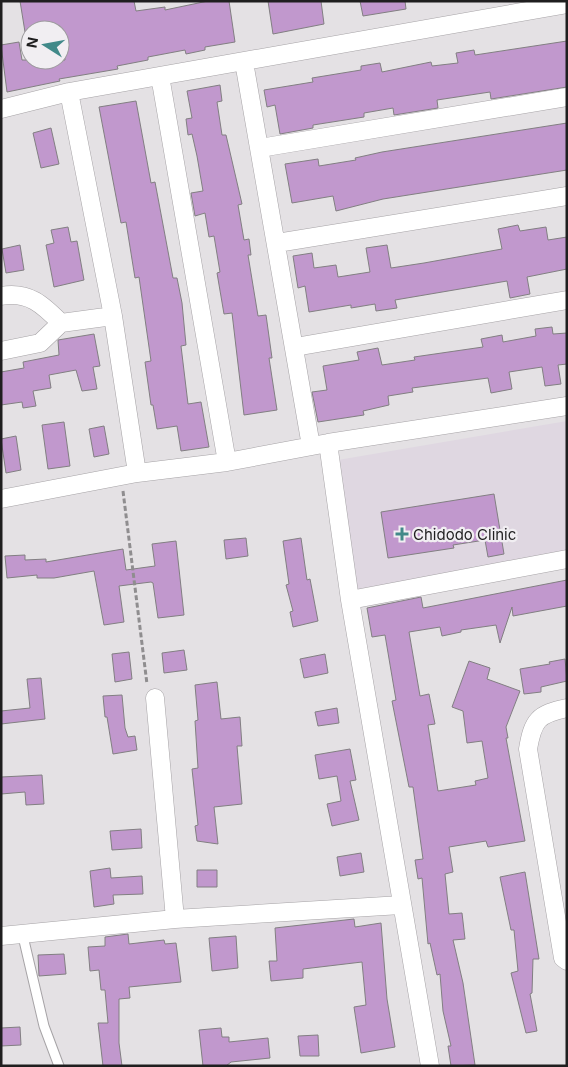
<svg xmlns="http://www.w3.org/2000/svg" width="568" height="1067" viewBox="0 0 568 1067" font-family="Inter,sans-serif">
<style>
.built{fill:#dfd7e1}
.building{fill:#c198cd;stroke:#827f82}
.lines{fill:none;stroke-linecap:round;stroke-linejoin:round}
.service-casing{stroke:#a6a3a6;stroke-width:11}
.minor-casing{stroke:#a6a3a6;stroke-width:19}
.path{stroke:#8f8d8f;stroke-width:3;stroke-dasharray:5 2.5;stroke-linecap:butt}
.service{stroke:#fff;stroke-width:9}
.minor{stroke:#fff;stroke-width:18}
.poi-dot{fill:#418989;stroke:#f1eef2;stroke-width:2}
.labels{text-anchor:middle;dominant-baseline:central;stroke-width:4.5;stroke-linejoin:round;paint-order:stroke}
.poi-label{font-size:15px;fill:#1f1e1f;stroke:#f1eef2;text-anchor:start}
</style>
<rect width="100%" height="100%" fill="#e4e1e4"/>
<!-- built -->
<path class="built" d="M567 421V551L348 591 326 462Z"/>
<!-- building -->
<path class="building" d="M20 1H134L136 11 165 7V10L208 1H229L235 42 205 47V50L186 54 185 50 148 57V60L117 66 118 69 59 79 60 81 7 92 1 45 19 42 22 60H65L60 26 25 32Z
M268 1H321L324 24 273 34Z
M360 1H405L406 9 363 16Z
M567 41V87L491 99 490 92 437 100 438 108 394 115 393 108 364 113V117L313 125V128L280 134 275 105 267 107 264 90 313 82 312 78 361 70V66L380 63 382 72 431 62 432 66 458 63 456 53 474 50 475 55Z
M220 85 222 101 217 102 222 135H226L242 204 238 205 244 240 249 239 251 255H248L258 316 266 315 272 358H269L277 410 244 415 232 313 224 314 217 273 220 272 214 236 209 237 205 213 195 216 191 193 203 191 197 156 192 134 188 135 186 119 192 118 187 91Z
M136 101 151 183 155 182 173 278H177L182 303 186 345 181 346 188 404 201 402 209 447 181 451 177 426 157 429 153 405H151L145 362 151 361 139 277 135 278 126 222 121 223 99 107Z
M567 123V170L383 199 336 211 333 196 292 203 285 164 318 159 319 166 356 160 355 158 382 152Z
M51 128 59 164 41 168 33 133Z
M518 225 520 231 546 227 548 240 567 237V269L527 277 530 294 510 298 507 281 395 300 397 308 376 311 375 304 351 308V305L309 312 305 286 298 288 293 256 312 253 314 268 336 265 338 277 370 272 366 248 387 245 391 268 424 263 502 249 498 229Z
M68 227 71 242 77 241 84 280 54 287 46 245 54 243 51 230Z
M20 245 24 270 6 273 2 249Z
M552 327 553 334 567 333V364L558 365 561 384 545 386 542 367 509 372 512 389 491 393 488 378 412 388 413 392 388 396 389 405 363 411 364 415 318 422 312 392 327 390 323 366 359 360 357 352 378 348 382 365 415 360 414 357 483 347 481 339 502 335 503 342 536 336 535 329Z
M94 334 100 366 93 367 97 389 82 391 76 370 49 375 51 388 33 391 36 406 23 408 22 402 1 405V372L24 368 23 362 59 355 58 340Z
M64 422 70 466 48 469 42 425Z
M104 426 109 454 94 457 89 429Z
M16 436 21 470 6 473 1 439Z
M494 494 504 554 488 557 485 540 453 545 454 548 388 558 381 512Z
M246 538 248 556 226 559 224 540Z
M301 538 307 580 310 579 318 621 293 627 290 612 293 611 286 585 289 584 283 541Z
M176 541 184 615 158 618 153 583 151 582 119 586 124 622 104 625 94 571 54 578H37V575L7 578 5 556 25 555V560L46 559V562L123 549 126 570 155 566 152 544Z
M567 580V606L513 616 512 607 500 643 496 625 461 630V632L442 636 440 627 409 632 420 696 429 694 435 724 428 725 438 791 476 785 475 781 488 778 482 741 467 743 463 711 452 707 469 661 490 668 487 679 520 691 506 727 508 738H506L525 841 488 847 486 841 449 847 453 872 445 874 449 914 462 913 465 939 453 940 463 983 475 1065 451 1066 448 1046H451L443 1011 440 974 437 975 430 943 428 944 422 878 418 879 415 860 423 859 413 787H409L392 701 396 700 385 635 372 637 367 608 421 597 423 608Z
M184 650 187 670 164 673 162 653Z
M129 652 132 679 115 682 112 654Z
M325 654 328 673 304 678 300 659Z
M565 659 567 681 541 687V692L524 694 520 669 550 664 549 662Z
M41 678 45 719 1 724V711L30 708 27 679Z
M217 682 221 719 240 717 242 746H237L242 804 214 807 218 844 197 841 195 826 198 825 192 769 198 768 195 721 198 720 195 685Z
M122 695 125 728 128 737 135 736 137 750 113 754 107 717H105L103 696Z
M337 708 339 723 318 726 315 712Z
M350 749 356 780 350 781 359 820 332 826 327 804 341 801 337 776 319 779 315 755Z
M42 775 44 804 26 805 25 792 1 794V777Z
M141 829 142 848 112 850 110 831Z
M361 853 364 872 340 876 337 857Z
M110 868 111 878 142 876 143 894 113 895 114 904 94 907 90 871Z
M197 870H217V887H197Z
M525 872 539 959H533L532 993 530 994 537 1031 526 1033 511 973 518 971 514 930H511L500 877Z
M354 919 355 927 381 923 387 999 395 1047 361 1053 354 1007 366 1005 362 962 303 969V978L271 981 269 961H277L275 928Z
M128 934 129 944 164 940 165 944 176 943 181 982 129 987 130 998 119 999V1043L122 1066H103L98 1023H108L105 990H101L99 970 90 971 88 947 105 946V937Z
M236 936 238 968 212 971 209 938Z
M64 954 66 974 39 976 38 955Z
M20 1027 21 1045 1 1046V1028Z
M221 1028 222 1037H229V1042L268 1038 270 1058 231 1062 226 1066H203L199 1030Z
M318 1035 319 1056H300L298 1036Z"/>
<g class="lines">
<defs>
<path id="service" d="M22 932 44 1026 59 1066"/>
<path id="minor" d="M244 62 311 446
M160 76 227 462
M69 92 113 316 137 473
M1 109 69 92 567 4
M260 148 567 97
M277 243 567 196
M1 296C29 291 43 305 61 323
M295 347 567 300
M1 351 40 343 61 323 113 316
M328 443 350 600 430 1066
M1 499 137 473 227 462 328 443 567 406
M350 600 567 559
M155 698 175 919
M567 708C538 714 533 720 528 749L563 958 567 961
M1 936 175 919 401 905"/>
</defs>
<!-- service casing -->
<use href="#service" class="service-casing"/>
<!-- minor casing -->
<use href="#minor" class="minor-casing"/>
<!-- path -->
<path class="path" d="M123 491 147 684"/>
<!-- service -->
<use href="#service" class="service"/>
<!-- minor -->
<use href="#minor" class="minor"/>
</g>
<!-- markers -->
<path class="poi-dot" d="M399.5 526.5h5v5h5v5h-5v5h-5v-5h-5v-5h5z"/>
<g class="labels">
<!-- poi labels -->
<g class="poi-label">
<text x="413" y="534">Chidodo Clinic</text>
</g>
</g>
<!-- border -->
<rect width="568" height="1067" fill="none" stroke="#1f1e1f" stroke-width="5"/>
<!-- north arrow -->
<g transform="translate(45 45) rotate(281)"><circle r="24" fill="#f1eef2" stroke="#9d9b9e"/>
<path d="M0-4L9 19L0 12L-9 19Z" fill="#418989"/>
<text y="-8" font-size="14" font-weight="bold" text-anchor="middle" fill="#1f1e1f">N</text>
</g>
</svg>
